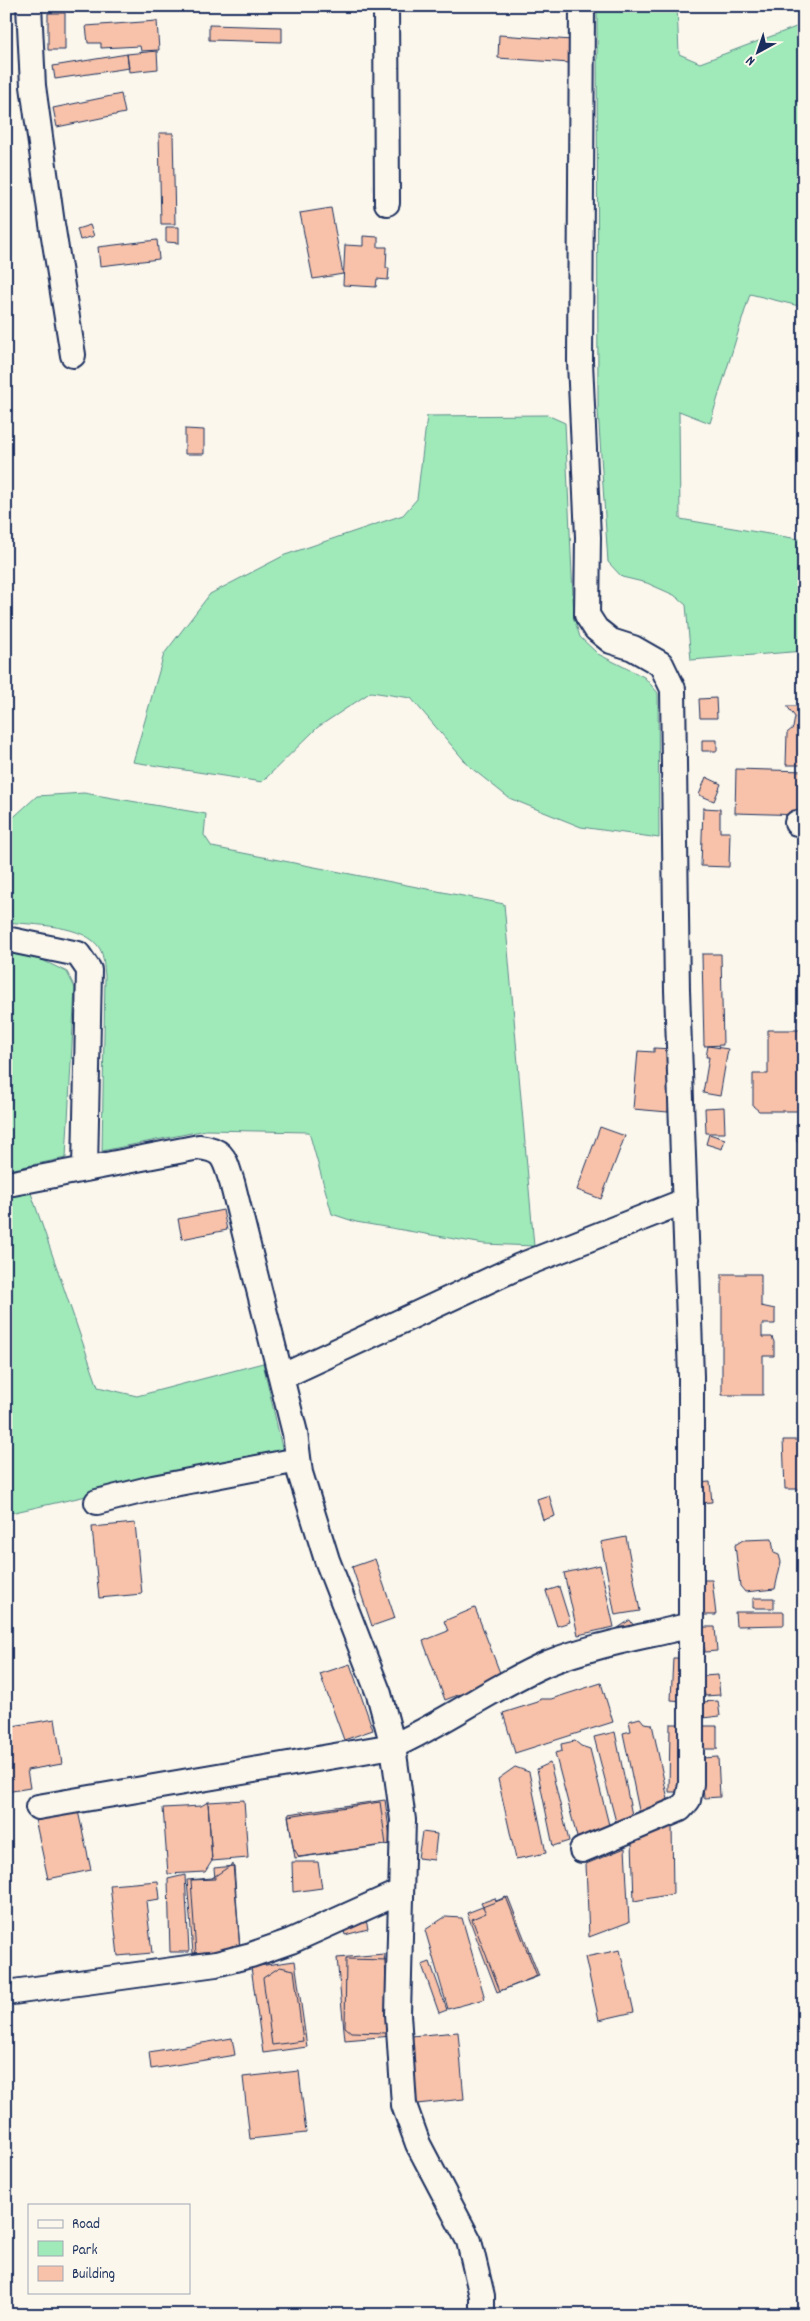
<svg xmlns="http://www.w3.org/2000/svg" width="810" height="2321" viewBox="0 0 810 2321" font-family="Dekko,sans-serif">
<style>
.green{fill:#a0eab9;stroke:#5e8c8c}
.building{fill:#f7c2a9;stroke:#1b2f5e}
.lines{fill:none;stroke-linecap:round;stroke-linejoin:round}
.minor-casing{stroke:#1b2f5e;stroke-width:28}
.minor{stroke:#fbf7ec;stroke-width:24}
</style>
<rect width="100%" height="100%" fill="#fbf7ec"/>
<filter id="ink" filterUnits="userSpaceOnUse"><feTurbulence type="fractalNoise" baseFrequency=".02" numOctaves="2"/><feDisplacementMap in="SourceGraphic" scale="10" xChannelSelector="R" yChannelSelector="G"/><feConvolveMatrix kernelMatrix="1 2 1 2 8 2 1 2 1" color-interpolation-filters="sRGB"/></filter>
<g filter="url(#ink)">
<!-- green -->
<path class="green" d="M597 6H677L679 54 700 63 804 24V292L799 306 750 294 710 423 679 411 680 519 804 540V651L691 660 686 605 674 595 647 583 622 577 608 562 598 410Z
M547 415 565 423 574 618 580 637 598 654 644 677 658 693 659 838 581 827 509 798 470 767 411 698 371 692 318 727 262 782 133 762 164 654 210 594 285 555 403 515 417 499 427 416Z
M84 793 206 814 204 835 212 847 504 904 534 1246 484 1244 356 1222 332 1214 309 1132 206 1130 102 1151 105 976C104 968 104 956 100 949 86 924 32 925 6 922V824L37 796Z
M6 953 40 959 67 972 75 988 66 1158 22 1167 98 1387 137 1396 263 1363 283 1452 6 1514Z"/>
<!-- building -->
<path class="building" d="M48 13H65V50H48Z
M157 21 159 50 141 51 140 46 101 48V43H88L86 26Z
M209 25 282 27V42L209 40Z
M499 35 572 40 570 63 498 58Z
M157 51 158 69 129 72 127 54Z
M127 54 129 68 55 79 53 66Z
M121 94 125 113 57 127 53 108Z
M159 133H173L175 224H161Z
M331 208 343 274 313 279 300 213Z
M90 225 94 236 80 240 77 229Z
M166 227H179V243L166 242Z
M363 236 378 237V247H387L386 268H389L388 280 377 279 376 287 343 285 345 245 363 246Z
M157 240 159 259 100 266 98 247Z
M185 429 204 430V454H185Z
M716 698 717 718H700L699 699Z
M787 706H804V765H786L787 733 793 728 795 717Z
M702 740H717V751H702Z
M736 769 804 771V815L735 813Z
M706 777 721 784 714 801 699 795Z
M703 808 720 809V832H730L729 867 701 866Z
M702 954H721L723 1045 704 1046Z
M768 1030H804V1111H759L753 1106V1074H768Z
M708 1046 728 1049 720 1096 703 1093 709 1057H706Z
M654 1048 673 1049 668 1112 633 1109 638 1051 654 1052Z
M724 1107 725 1133H706L705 1108Z
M796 1124H804V1141L797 1142Z
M600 1127 625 1136 601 1199 577 1190Z
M709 1134 725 1139 722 1149 706 1144Z
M223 1210 227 1230 182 1239 178 1219Z
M722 1274H761V1306L775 1309V1324H762V1337H772L774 1342V1356H763V1395H722Z
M783 1440H804V1489H785Z
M710 1482 712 1502 699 1503 697 1483Z
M549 1495 555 1516 543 1520 537 1499Z
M135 1523 142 1594 99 1598 92 1527Z
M626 1537 640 1611 615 1615 601 1542Z
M772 1539 774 1553 779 1555 781 1562 775 1589 745 1592 740 1586 735 1545 743 1540Z
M375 1559 395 1618 372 1626 352 1567Z
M600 1565 614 1627 578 1635 564 1573Z
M701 1580H712L716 1615H704Z
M559 1587 570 1622 557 1626 546 1591Z
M753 1598H774V1608H753Z
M475 1608 502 1678 445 1700 423 1641 448 1631 444 1621Z
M735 1612H784V1625L736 1626Z
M630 1620 635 1628 619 1638 615 1630Z
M703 1627H715L717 1651 705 1652Z
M673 1658H685L683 1701 671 1700Z
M350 1664 373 1730 344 1740 320 1674Z
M718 1675 720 1695 705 1696 703 1676Z
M601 1683 613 1722 515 1753 503 1713 538 1702 540 1699H551Z
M718 1701 720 1716 703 1718 701 1702Z
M640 1718 644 1723 652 1724 670 1809 640 1815 623 1733 631 1731 629 1721Z
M55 1719 62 1764 27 1770 30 1788 6 1792V1727Z
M670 1724H683L681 1792H669Z
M704 1726H717V1749H704Z
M615 1732 633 1820 617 1826 594 1737Z
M575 1741 581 1746 590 1749 611 1833 578 1841 555 1753 562 1751 561 1744Z
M718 1757 720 1797 704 1798 701 1758Z
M550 1763 569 1841 553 1846 537 1769Z
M515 1767 529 1772 546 1853 516 1859 498 1779Z
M244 1800 248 1858 212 1861 208 1802Z
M385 1800 391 1844 299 1857 293 1847 288 1814Z
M208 1802 212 1861 205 1872 168 1874 163 1808 201 1806Z
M380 1802 386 1845 295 1858 288 1816Z
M78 1811 91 1870 48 1879 35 1819Z
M672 1824 673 1894 634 1901 632 1842Z
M422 1832 437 1834 434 1860 418 1858Z
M625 1848 629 1922 589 1937 586 1864Z
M292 1862H318L322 1888 293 1892Z
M233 1864 240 1949 193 1953 187 1880 212 1878Z
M234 1866 240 1951 196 1954 191 1880 215 1879 214 1868Z
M185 1875 189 1952H170L168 1879Z
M158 1881 160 1899 146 1901 152 1953 118 1956 110 1885Z
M506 1897 537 1976 500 1991 472 1919 486 1913 481 1903 495 1898 496 1901Z
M508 1897 539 1976 497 1992 467 1913Z
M445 1917 462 1918 485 1999 448 2009 425 1930Z
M366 1920 368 1929 345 1935 343 1926Z
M620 1950 634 2012 599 2020 585 1957Z
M384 1954 392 2036 345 2040 337 1958Z
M346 1959 388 1960 387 2033 351 2032 345 2027Z
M295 1961 307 2047 263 2053 251 1967Z
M430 1962 447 2010 439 2013 422 1965Z
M280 1967 294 1970 303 2041 272 2045 263 1978Z
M458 2032 464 2099 417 2104 411 2036Z
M232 2038 235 2055 151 2069 149 2052Z
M299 2071 306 2133 250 2139 243 2077Z"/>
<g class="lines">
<defs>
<path id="minor" d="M29 6 33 86 52 224 73 355
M386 6 387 203
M797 823 804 824
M6 939 78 954 89 970 85 1169
M13 1183 199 1147C225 1150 224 1159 232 1182L295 1433 300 1473 327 1560 379 1694 393 1746 403 1820 398 2014 404 2105 418 2144 469 2241 482 2296V2315
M281 1377 520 1266 685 1201
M97 1502 153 1488 298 1460
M38 1807 393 1746C447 1722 494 1686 548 1663 593 1645 644 1637 691 1625
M582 1850 680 1809 688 1800 691 1784V1376L677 990 673 689 661 664 633 648 611 641 596 629 587 615 588 537 580 362 582 6
M6 1993 216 1964 251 1955 291 1941 400 1892"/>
</defs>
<!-- minor casing -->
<use href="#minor" class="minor-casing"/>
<!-- minor -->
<use href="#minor" class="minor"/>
</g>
</g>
<!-- margin -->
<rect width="810" height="2321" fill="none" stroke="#fbf7ec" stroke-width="25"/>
<rect x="12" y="12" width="785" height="2296" fill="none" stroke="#1b2f5e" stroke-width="2" filter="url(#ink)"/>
<!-- legend -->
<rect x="28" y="2204" width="162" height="90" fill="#fbf7ec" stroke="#a1a7b3"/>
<rect x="38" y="2220" width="25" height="8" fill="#fbf7ec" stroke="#a1a7b3"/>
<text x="72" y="2228" font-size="15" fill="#1b2f5e">Road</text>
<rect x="38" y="2241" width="25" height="15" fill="#a0eab9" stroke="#a1a7b3"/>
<text x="72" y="2254" font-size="15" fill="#1b2f5e">Park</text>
<rect x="38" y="2266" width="25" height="15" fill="#f7c2a9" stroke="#a1a7b3"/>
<text x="72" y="2278" font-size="15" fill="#1b2f5e">Building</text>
<!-- north arrow -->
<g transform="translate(758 52) rotate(220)" stroke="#fbf7ec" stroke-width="4" paint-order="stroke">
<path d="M0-4L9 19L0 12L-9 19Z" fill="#1b2f5e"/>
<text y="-8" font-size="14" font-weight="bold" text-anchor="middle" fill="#1b2f5e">N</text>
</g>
</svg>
